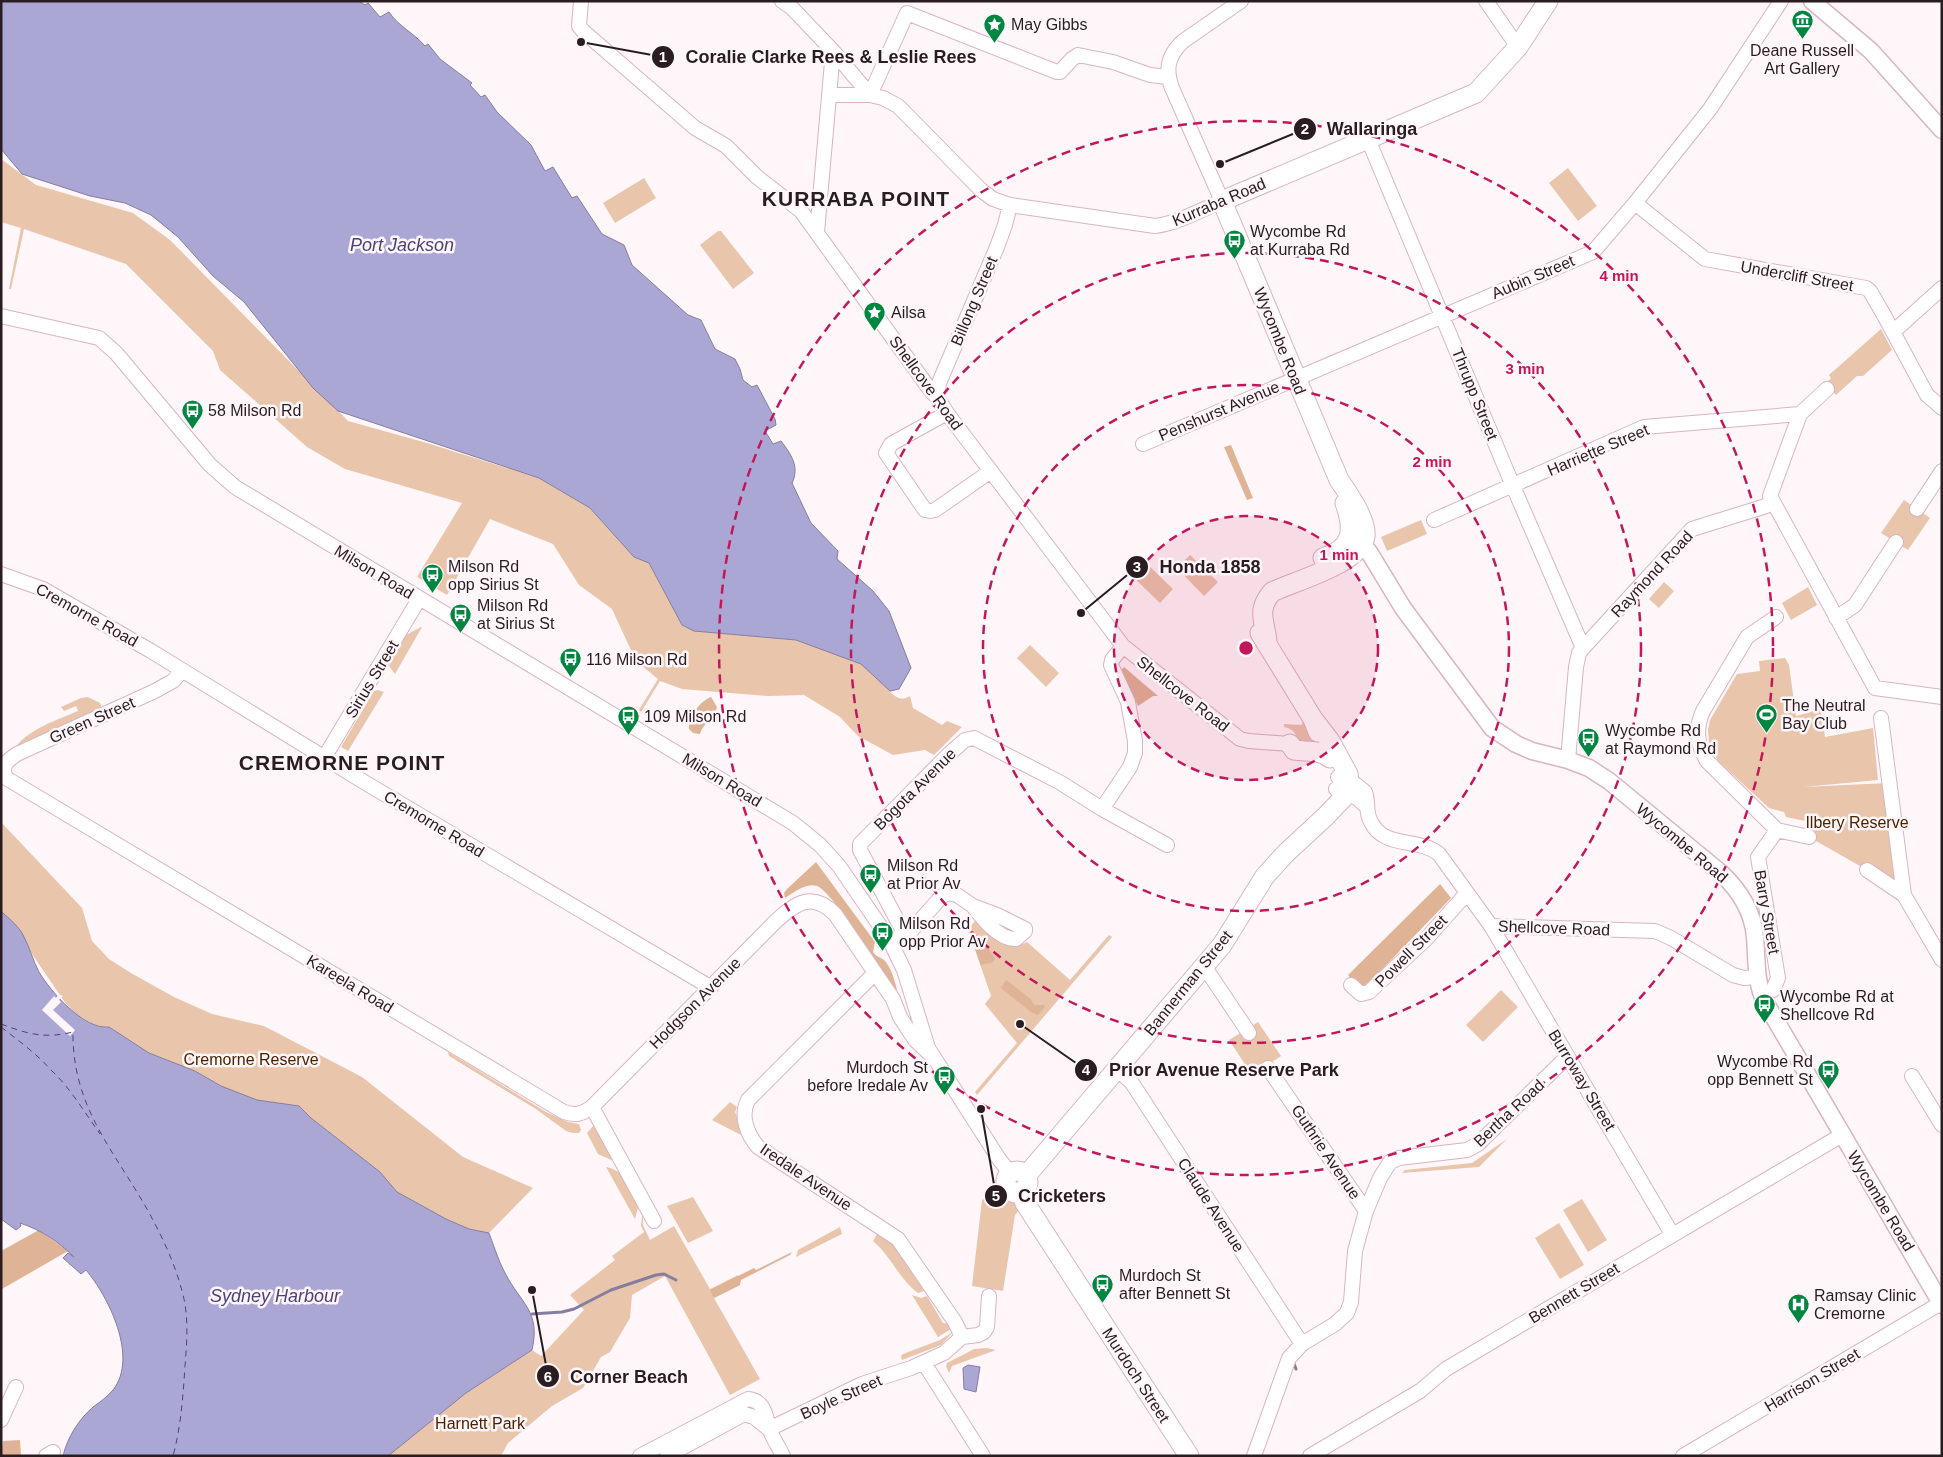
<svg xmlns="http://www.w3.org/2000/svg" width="1943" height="1457" viewBox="0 0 1943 1457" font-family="Helvetica,sans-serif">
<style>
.green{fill:#e9c5ab}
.forest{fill:#dfb496}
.water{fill:#aba7d4;stroke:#847e9f}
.pier{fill:#fef6f9}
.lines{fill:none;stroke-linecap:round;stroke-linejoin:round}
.stream{stroke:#847e9f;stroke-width:3}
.ferry{stroke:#4c427c;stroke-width:1;stroke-dasharray:6 5;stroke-linecap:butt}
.minor-casing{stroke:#d9b4c3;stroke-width:16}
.tertiary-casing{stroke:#d9b4c3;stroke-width:19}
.secondary-casing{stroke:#d9b4c3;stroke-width:21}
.minor{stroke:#fff;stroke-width:14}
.tertiary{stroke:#fff;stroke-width:16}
.secondary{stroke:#fff;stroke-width:19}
.ring{fill:none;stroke:#c2185b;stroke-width:2.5;stroke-dasharray:9 6}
.labels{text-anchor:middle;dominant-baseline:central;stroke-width:5;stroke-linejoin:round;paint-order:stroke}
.poi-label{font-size:16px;fill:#2a1d22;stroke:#fef6f9;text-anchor:start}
.street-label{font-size:16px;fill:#2a1d22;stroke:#fef6f9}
.park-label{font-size:16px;fill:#4b2300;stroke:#fef6f9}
.water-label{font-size:18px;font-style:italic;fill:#4c427c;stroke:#fef6f9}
.district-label{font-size:21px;font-weight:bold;letter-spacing:1px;fill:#2a1d22;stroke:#fef6f9}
.centre{fill:#c2185b;stroke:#fef6f9;stroke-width:2.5}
.ring-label{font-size:15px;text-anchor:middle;font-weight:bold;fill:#c2185b;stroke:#fef6f9;stroke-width:5;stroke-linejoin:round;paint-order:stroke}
.leader{fill:none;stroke:#2a1d22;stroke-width:2}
.callout-dot{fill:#2a1d22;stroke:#fef6f9;stroke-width:2}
.mark-label{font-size:15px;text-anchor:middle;font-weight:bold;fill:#fff}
.callout-label{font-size:18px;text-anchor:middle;font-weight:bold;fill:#2a1d22;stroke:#fef6f9;stroke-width:5;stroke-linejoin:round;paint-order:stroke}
</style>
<rect width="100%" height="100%" fill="#fef6f9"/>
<!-- green -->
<path class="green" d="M1 159 36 185 133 213 170 240 348 421 427 443 539 478 590 508 634 557 649 563 682 625 694 631 796 640 826 650 838 551 837 559 873 591 889 611 911 668 899 689 890 692C897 698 901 701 910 696L913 708 942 725 947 721 962 727 934 755 925 750 893 755 858 736 840 717 804 695 768 696 682 689 660 681 641 712 639 710 658 679 636 661 612 609 579 585 553 544 490 519 447 595 417 577 462 503 345 469 307 447 220 370 213 351 126 264 24 229 11 289H9L21 228 1 222Z
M1568 168 1597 206 1578 221 1549 183Z
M644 178 656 198 615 223 603 203Z
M718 231H721L754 273 733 289 700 245Z
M1881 329 1892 350 1863 376H1857L1836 395 1826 383 1831 378 1829 375Z
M1904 500 1930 518 1908 550 1881 533Z
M1421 520 1427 534 1387 551 1381 537Z
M1190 555 1218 582 1204 596 1177 568Z
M1143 560 1173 589 1160 603 1130 574Z
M1664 582 1674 591 1659 608 1649 599Z
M1808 587 1817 605 1791 620 1782 603Z
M421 627H422L395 674 389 666 406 635Z
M1030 645 1059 673 1046 687 1017 658Z
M1785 658 1789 665 1796 716 1821 709 1825 737 1873 728 1878 780 1803 787 1889 783 1904 895 1867 870 1809 837 1815 823 1786 817 1784 812 1769 808 1718 761 1709 742 1708 730 1710 720 1737 674 1760 671 1759 661Z
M378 690 384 692 348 751 341 747 374 691Z
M88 697 100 703 102 709 14 749C30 728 55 721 78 711L76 706 64 711 61 707 81 698Z
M1305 720 1315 744 1300 746C1298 737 1294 728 1284 727V724L1301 725Z
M1 822 82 908 92 941 109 959 131 973 174 997 212 1014 264 1026 362 1077 463 1157 533 1188 489 1233 469 1229 446 1219 397 1192 380 1172 311 1118 299 1106 257 1100 221 1086 195 1071 149 1053 109 1027 100 1028 77 1015 66 1004 13 926 1 913Z
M975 921C987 932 1009 952 1027 942L1070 980 1109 935 1112 937 977 1095 975 1092 1017 1043 985 1004 991 996 968 929Z
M1501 990 1518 1007 1483 1042 1466 1025Z
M1258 1022 1281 1056 1252 1075 1229 1040Z
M448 1052 546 1112 568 1122 579 1124 581 1130 579 1133H573L566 1131 536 1109 449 1056Z
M730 1102 737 1107 735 1112 745 1137 712 1120Z
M595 1124 618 1163 598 1154 587 1133Z
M1507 1139 1479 1167 1402 1173 1405 1170 1472 1163Z
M606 1167C625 1170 631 1189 639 1204L635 1219Z
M1001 1182C1005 1195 1010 1200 1021 1208L1015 1215 1003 1291 972 1286 982 1200Z
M693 1197 713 1231 688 1243 667 1206Z
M1582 1199 1607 1240 1588 1252 1563 1210Z
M643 1210V1225L650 1240 674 1226 710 1289 738 1275 740 1285 714 1298 760 1379 730 1395 665 1276 632 1295 630 1318 610 1352 601 1357 583 1388 552 1406 508 1443 501 1456H388L466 1393 532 1350 541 1356 584 1310 570 1295 615 1260 612 1256 644 1232 641 1226Z
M1559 1223 1584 1265 1560 1279 1535 1238Z
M840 1227 842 1234 796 1257 798 1250Z
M878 1232 895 1245 924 1291 918 1293C899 1279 891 1256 873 1241Z
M912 1295 921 1298 927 1296 943 1323 951 1324 953 1328 938 1337Z
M953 1332 941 1345 902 1360 901 1356 903 1354 940 1340Z
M987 1348 996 1350 952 1366 949 1373 946 1366 947 1363 974 1349Z"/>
<!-- forest -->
<path class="forest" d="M1231 445 1253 498 1247 500 1224 447Z
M1124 667 1158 696H1153L1138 706 1121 670Z
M711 697 717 707C713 722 704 721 700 734L693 733 689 729C689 716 699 702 711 697Z
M816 862 875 942 873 952C877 958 882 957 886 962 892 970 895 982 897 990L894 989C882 971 833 892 817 886 806 882 793 893 785 898L784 893 787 889Z
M1440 884 1451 898 1366 986 1359 989 1348 975Z
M977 937H981L994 957 995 959 992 963 983 964 981 966 973 943Z
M1006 980 1031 999 1034 1005H1044L1045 1007 1038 1015 1032 1013 1001 988Z
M39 1230 68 1251 2 1289 1 1251Z
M792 1252 790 1255 741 1280 740 1285 714 1298 710 1290 754 1268 756 1270Z
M20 1440 21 1456 1 1455 3 1441Z"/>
<!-- water -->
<path class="water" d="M1 1H359L365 5 368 3 380 17 389 12C398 26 414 33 425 46L428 44 440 59 472 83 470 85 481 97 485 95 497 112 531 145 545 171 553 167 572 198 577 196 602 234 624 245 632 265 688 315 701 320 715 349 735 359 740 369 743 380 752 387 757 385 775 419 776 425 765 431 773 444 781 441C791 454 800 467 792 483L811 523 838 551 837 559 873 591 889 611 911 668 899 689 890 691 861 664 796 640 694 631 682 625 649 563 634 557 590 508 539 478 338 411 313 388 244 302 213 276 178 237 151 215 125 203 90 196 22 174 1 149Z
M1 911C9 919 20 927 24 937 30 948 33 961 39 972 51 992 84 1030 109 1027L149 1053 195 1071 221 1086 257 1100 299 1106 311 1118 380 1172 397 1192 446 1219 469 1229 489 1233C494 1246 498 1260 505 1273 521 1304 541 1311 532 1350L466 1393 388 1456H63C67 1438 79 1419 93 1407 100 1402 107 1397 113 1390 139 1357 108 1296 86 1270L81 1274 63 1258 68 1253 74 1257C58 1241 41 1230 20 1223L21 1226 16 1230 1 1219Z
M968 1365 980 1367 976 1392 964 1389 963 1368Z"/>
<!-- pier -->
<path class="pier" d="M59 994 63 996 59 1000 61 1002 53 1010 75 1030 70 1036 42 1010 54 996 56 998Z"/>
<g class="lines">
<!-- stream -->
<path class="stream" d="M532 1314 562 1312 574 1309 611 1290 656 1275 664 1274 676 1280
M1293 1361 1296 1369"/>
<!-- ferry -->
<path class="ferry" d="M1 1024C28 1034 44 1039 73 1032 72 1113 121 1157 155 1224 166 1245 176 1268 182 1291 189 1315 187 1341 185 1366 183 1397 181 1426 173 1456
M1 1027C19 1041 37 1054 52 1071 71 1089 85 1113 100 1134"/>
<defs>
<path id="minor" d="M581 1 579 26 583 31 695 128 726 146 757 177 801 211 931 391 937 397 947 413 1123 646 1240 739 1249 741 1290 744
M782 1 792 8 833 51 870 95 883 98 898 106 981 190 993 199 1010 205 1155 226C1178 223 1201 210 1222 201L1172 88C1165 69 1168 56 1182 42L1241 1
M1486 1 1518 47
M829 95H870L907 13 1057 72H1060L1072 59 1078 55 1113 62 1150 75 1168 77
M1368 139 1513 486 1583 648
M1635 203 1705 259 1866 288 1870 291 1885 317 1927 395 1942 408
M817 232 833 51
M1 316 99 338 116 353 210 465 235 487 793 823 820 845 839 866 889 939 904 970 928 1048 999 1159 1010 1173
M1893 332 1942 288
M1827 389 1800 414 1770 496 1875 688 1942 697
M937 397 939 383 997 247 1005 225 1010 205
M947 413 891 444 886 453 925 510 930 511 935 510 991 471
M1143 444 1593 252 1635 203 1710 109 1781 1
M1917 509 1942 471
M1434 520 1644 427 1800 414
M1 574 43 589 151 651 364 782 710 987
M1776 617 1747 637 1703 711C1695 729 1697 744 1707 761L1777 830
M1836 618 1855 605 1896 542
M182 671 173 681 155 691 17 754C8 760 0 766 6 778L564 1112C576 1116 582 1114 592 1107L776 921C796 903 812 891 835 914L893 999 900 1017 915 1040 933 1057
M1881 718 1904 895
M324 758 419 599
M1568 760 1576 667 1579 653 1583 648 1692 529 1766 506 1772 501
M1338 777 1349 779 1365 792C1369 802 1365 812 1371 822 1384 849 1418 837 1439 854L1491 926 1655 931 1671 938 1733 975 1744 978 1757 977
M1336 789 1357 798 1366 806
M1102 809 1130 767 1135 753V741L1128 702 1111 665 1112 660 1123 646
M1867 870 1904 895 1942 960
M1491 926 1672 1234
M905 935 860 850V844L948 755 965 740 974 738 1061 783 1102 809 1167 845
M896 938 905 935 911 931 942 896 949 893 957 895 973 906 997 915 1025 929V931L1016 939C999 940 982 918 973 906
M1204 966 1249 1033
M875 973 748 1100C740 1116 747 1134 758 1147L898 1239 955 1322 962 1337
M1351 985 1361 994 1369 992 1426 939 1467 893
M1762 995 1773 990 1778 978 1758 857 1777 830 1809 837
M1268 1068 1366 1211
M1117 1069 1132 1083 1302 1344
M1912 1076 1942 1125
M592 1107 654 1221
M924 1363 983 1456
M1 1420 16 1387
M769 1429 862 1384 911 1368 944 1353 962 1337 978 1335 984 1332 987 1327 989 1296
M46 1456 53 1452
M640 1456 748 1399C766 1401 765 1417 770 1430 773 1439 779 1447 783 1456
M667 1456 744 1414 754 1417 769 1429
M1254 1456 1289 1358 1302 1344 1335 1324 1347 1313 1351 1302 1355 1251 1366 1211 1380 1178 1390 1162 1399 1158 1467 1150 1478 1144 1567 1057
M1310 1456 1420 1391 1446 1369 1842 1135
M1683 1456 1941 1303"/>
<path id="tertiary" d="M1812 1 1871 51 1942 130
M1353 538 1363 545 1369 552 1403 608 1492 728 1516 744 1532 751 1568 760 1589 768 1609 781 1721 873C1739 890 1753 911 1755 937 1757 959 1755 981 1765 1002L1942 1305"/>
<path id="secondary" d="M1323 558C1353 548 1355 531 1345 503
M1260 633 1313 719 1318 732
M1267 642C1265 620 1256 611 1272 592 1295 581 1362 563 1365 536 1367 520 1348 493 1339 480L1222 201 1476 93 1518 47 1548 1
M1290 744 1294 750C1307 752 1319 749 1330 758
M1006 1182a11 11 0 1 1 22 0a11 11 0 1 1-22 0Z
M1026 1176 1222 945 1265 876 1286 853 1326 816 1344 797 1349 783 1348 774 1330 741 1313 719
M1021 1191 1025 1203 1189 1456"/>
</defs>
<!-- minor casing -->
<use href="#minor" class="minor-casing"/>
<!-- tertiary casing -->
<use href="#tertiary" class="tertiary-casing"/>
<!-- secondary casing -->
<use href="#secondary" class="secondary-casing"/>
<!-- minor -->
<use href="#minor" class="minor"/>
<!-- tertiary -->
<use href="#tertiary" class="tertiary"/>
<!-- secondary -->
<use href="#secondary" class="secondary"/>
</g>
<!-- distance rings -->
<circle cx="1246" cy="648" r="132" fill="#c2185b" fill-opacity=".12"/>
<g class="ring">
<circle cx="1246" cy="648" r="132"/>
<circle cx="1246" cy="648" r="263"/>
<circle cx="1246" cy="648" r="395"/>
<circle cx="1246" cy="648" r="527"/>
</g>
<!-- icons -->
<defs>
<symbol id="museum-pin" viewBox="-11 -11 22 30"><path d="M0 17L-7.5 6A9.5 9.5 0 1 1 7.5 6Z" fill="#008641" stroke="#fef6f9"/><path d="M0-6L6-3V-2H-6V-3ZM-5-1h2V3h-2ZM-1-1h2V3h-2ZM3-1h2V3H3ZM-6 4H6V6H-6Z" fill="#fff"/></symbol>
<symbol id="sight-pin" viewBox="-11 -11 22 30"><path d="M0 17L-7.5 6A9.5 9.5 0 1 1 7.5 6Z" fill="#008641" stroke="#fef6f9"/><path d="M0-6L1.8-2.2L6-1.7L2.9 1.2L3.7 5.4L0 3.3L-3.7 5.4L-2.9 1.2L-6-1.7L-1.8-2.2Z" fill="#fff"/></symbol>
<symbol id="bus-pin" viewBox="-11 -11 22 30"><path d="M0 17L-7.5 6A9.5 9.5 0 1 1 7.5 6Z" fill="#008641" stroke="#fef6f9"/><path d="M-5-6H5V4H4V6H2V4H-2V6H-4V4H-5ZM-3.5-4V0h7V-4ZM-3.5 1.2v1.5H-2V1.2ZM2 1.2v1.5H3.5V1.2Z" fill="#fff"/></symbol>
<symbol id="stadium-pin" viewBox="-11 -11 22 30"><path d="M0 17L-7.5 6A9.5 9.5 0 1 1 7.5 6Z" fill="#008641" stroke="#fef6f9"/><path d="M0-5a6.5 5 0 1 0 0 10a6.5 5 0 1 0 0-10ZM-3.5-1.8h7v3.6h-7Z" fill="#fff"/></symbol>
<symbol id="hospital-pin" viewBox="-11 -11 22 30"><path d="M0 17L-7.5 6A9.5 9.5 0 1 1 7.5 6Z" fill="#008641" stroke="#fef6f9"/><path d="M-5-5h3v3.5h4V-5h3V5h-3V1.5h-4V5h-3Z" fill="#fff"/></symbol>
</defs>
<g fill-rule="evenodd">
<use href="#museum-pin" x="1790" y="8" width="25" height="34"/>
<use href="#sight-pin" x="982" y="12" width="25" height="34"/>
<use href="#bus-pin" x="1222" y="228" width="25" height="34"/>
<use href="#sight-pin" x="862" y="300" width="25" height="34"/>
<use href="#bus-pin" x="180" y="398" width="25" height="34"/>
<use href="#bus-pin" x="420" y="562" width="25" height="34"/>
<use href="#bus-pin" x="448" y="602" width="25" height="34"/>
<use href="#bus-pin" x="558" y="646" width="25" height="34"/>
<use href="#stadium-pin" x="1754" y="702" width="25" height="34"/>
<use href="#bus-pin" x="616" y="704" width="25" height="34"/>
<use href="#bus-pin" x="1576" y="726" width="25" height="34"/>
<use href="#bus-pin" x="858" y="862" width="25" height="34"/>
<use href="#bus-pin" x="870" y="920" width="25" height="34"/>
<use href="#bus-pin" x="1752" y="992" width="25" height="34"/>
<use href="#bus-pin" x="1816" y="1058" width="25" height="34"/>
<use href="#bus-pin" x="932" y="1064" width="25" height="34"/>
<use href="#bus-pin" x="1090" y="1272" width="25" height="34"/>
<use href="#hospital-pin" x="1786" y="1292" width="25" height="34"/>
</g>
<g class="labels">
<!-- poi labels -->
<g class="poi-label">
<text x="1011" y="24">May Gibbs</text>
<text x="1802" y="50" text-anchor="middle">Deane Russell<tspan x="1802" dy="18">Art Gallery</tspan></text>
<text x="1250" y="231">Wycombe Rd<tspan x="1250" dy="18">at Kurraba Rd</tspan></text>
<text x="891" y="312">Ailsa</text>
<text x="208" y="410">58 Milson Rd</text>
<text x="448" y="566">Milson Rd<tspan x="448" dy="18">opp Sirius St</tspan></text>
<text x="477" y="605">Milson Rd<tspan x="477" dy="18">at Sirius St</tspan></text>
<text x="586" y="659">116 Milson Rd</text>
<text x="1782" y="705">The Neutral<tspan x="1782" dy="18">Bay Club</tspan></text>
<text x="644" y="716">109 Milson Rd</text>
<text x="1605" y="730">Wycombe Rd<tspan x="1605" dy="18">at Raymond Rd</tspan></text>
<text x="887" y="865">Milson Rd<tspan x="887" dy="18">at Prior Av</tspan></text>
<text x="899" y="923">Milson Rd<tspan x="899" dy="18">opp Prior Av</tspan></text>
<text x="1780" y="996">Wycombe Rd at<tspan x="1780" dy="18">Shellcove Rd</tspan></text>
<text x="1813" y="1061" text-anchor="end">Wycombe Rd<tspan x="1813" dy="18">opp Bennett St</tspan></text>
<text x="928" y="1067" text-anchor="end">Murdoch St<tspan x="928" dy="18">before Iredale Av</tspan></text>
<text x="1119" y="1275">Murdoch St<tspan x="1119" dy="18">after Bennett St</tspan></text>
<text x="1814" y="1295">Ramsay Clinic<tspan x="1814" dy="18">Cremorne</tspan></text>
</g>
<!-- street labels -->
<g class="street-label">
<text transform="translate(1219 202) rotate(-23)">Kurraba Road</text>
<text transform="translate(1797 276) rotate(10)">Undercliff Street</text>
<text transform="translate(1533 277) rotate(-23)">Aubin Street</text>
<text transform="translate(974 301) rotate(-67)">Billong Street</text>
<text transform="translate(1280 341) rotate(68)">Wycombe Road</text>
<text transform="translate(926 383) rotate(54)">Shellcove Road</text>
<text transform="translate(1475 394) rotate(68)">Thrupp Street</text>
<text transform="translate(1219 411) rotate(-23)">Penshurst Avenue</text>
<text transform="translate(1598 450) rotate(-23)">Harriette Street</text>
<text transform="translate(374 572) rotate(31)">Milson Road</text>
<text transform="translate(1652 574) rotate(-47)">Raymond Road</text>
<text transform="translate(87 615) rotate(29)">Cremorne Road</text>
<text transform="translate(372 679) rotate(-59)">Sirius Street</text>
<text transform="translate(1183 694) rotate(38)">Shellcove Road</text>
<text transform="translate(92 720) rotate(-24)">Green Street</text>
<text transform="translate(722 780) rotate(31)">Milson Road</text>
<text transform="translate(915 789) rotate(-45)">Bogota Avenue</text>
<text transform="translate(434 824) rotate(31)">Cremorne Road</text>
<text transform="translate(1682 843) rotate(40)">Wycombe Road</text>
<text transform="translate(1767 912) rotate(80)">Barry Street</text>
<text transform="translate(1554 928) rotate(2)">Shellcove Road</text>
<text transform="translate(1411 951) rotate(-45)">Powell Street</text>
<text transform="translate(1188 983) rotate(-51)">Bannerman Street</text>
<text transform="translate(350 984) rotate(31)">Kareela Road</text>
<text transform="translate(695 1003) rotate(-45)">Hodgson Avenue</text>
<text transform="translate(1582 1080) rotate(59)">Burroway Street</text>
<text transform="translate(1509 1113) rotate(-43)">Bertha Road</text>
<text transform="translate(1326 1152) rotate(56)">Guthrie Avenue</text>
<text transform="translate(806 1177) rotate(34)">Iredale Avenue</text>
<text transform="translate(1881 1201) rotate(59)">Wycombe Road</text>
<text transform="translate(1211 1205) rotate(57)">Claude Avenue</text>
<text transform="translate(1574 1293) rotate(-31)">Bennett Street</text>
<text transform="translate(1136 1375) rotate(57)">Murdoch Street</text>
<text transform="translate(1812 1380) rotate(-31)">Harrison Street</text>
<text transform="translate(841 1397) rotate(-24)">Boyle Street</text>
</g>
<!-- park labels -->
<g class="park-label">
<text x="1857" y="822">Ilbery Reserve</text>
<text x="251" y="1059">Cremorne Reserve</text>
<text x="480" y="1423">Harnett Park</text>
</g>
<!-- water labels -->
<g class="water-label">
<text x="402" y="245">Port Jackson</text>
<text x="275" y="1296">Sydney Harbour</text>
</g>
<!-- district labels -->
<g class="district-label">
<text x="856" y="198">KURRABA POINT</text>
<text x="342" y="762">CREMORNE POINT</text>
</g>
</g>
<circle cx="1246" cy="648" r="8" class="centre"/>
<g class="ring-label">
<text x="1619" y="281">4 min</text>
<text x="1525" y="374">3 min</text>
<text x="1432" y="467">2 min</text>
<text x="1339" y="560">1 min</text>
</g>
<!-- callouts -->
<path class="leader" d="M581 42L663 57M1220 164L1305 129M1081 613L1137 567M1020 1024L1086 1070M981 1109L996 1196M532 1290L548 1376"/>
<g class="callout-dot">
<circle cx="581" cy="42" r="5"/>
<circle cx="1220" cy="164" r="5"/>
<circle cx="1081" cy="613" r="5"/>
<circle cx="1020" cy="1024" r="5"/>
<circle cx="981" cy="1109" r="5"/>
<circle cx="532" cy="1290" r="5"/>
<circle cx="663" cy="57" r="12"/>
<circle cx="1305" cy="129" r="12"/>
<circle cx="1137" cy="567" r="12"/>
<circle cx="1086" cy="1070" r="12"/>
<circle cx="996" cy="1196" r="12"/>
<circle cx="548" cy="1376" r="12"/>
</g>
<g class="mark-label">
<text x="663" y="62">1</text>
<text x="1305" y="134">2</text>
<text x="1137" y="572">3</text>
<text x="1086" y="1075">4</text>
<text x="996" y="1201">5</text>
<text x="548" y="1382">6</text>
</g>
<g class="callout-label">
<text x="831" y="63">Coralie Clarke Rees &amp; Leslie Rees</text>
<text x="1372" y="135">Wallaringa</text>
<text x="1210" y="573">Honda 1858</text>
<text x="1224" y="1076">Prior Avenue Reserve Park</text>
<text x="1062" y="1202">Cricketers</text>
<text x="629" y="1383">Corner Beach</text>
</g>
<!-- border -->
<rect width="1943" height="1457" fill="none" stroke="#2a1d22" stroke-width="5"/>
</svg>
